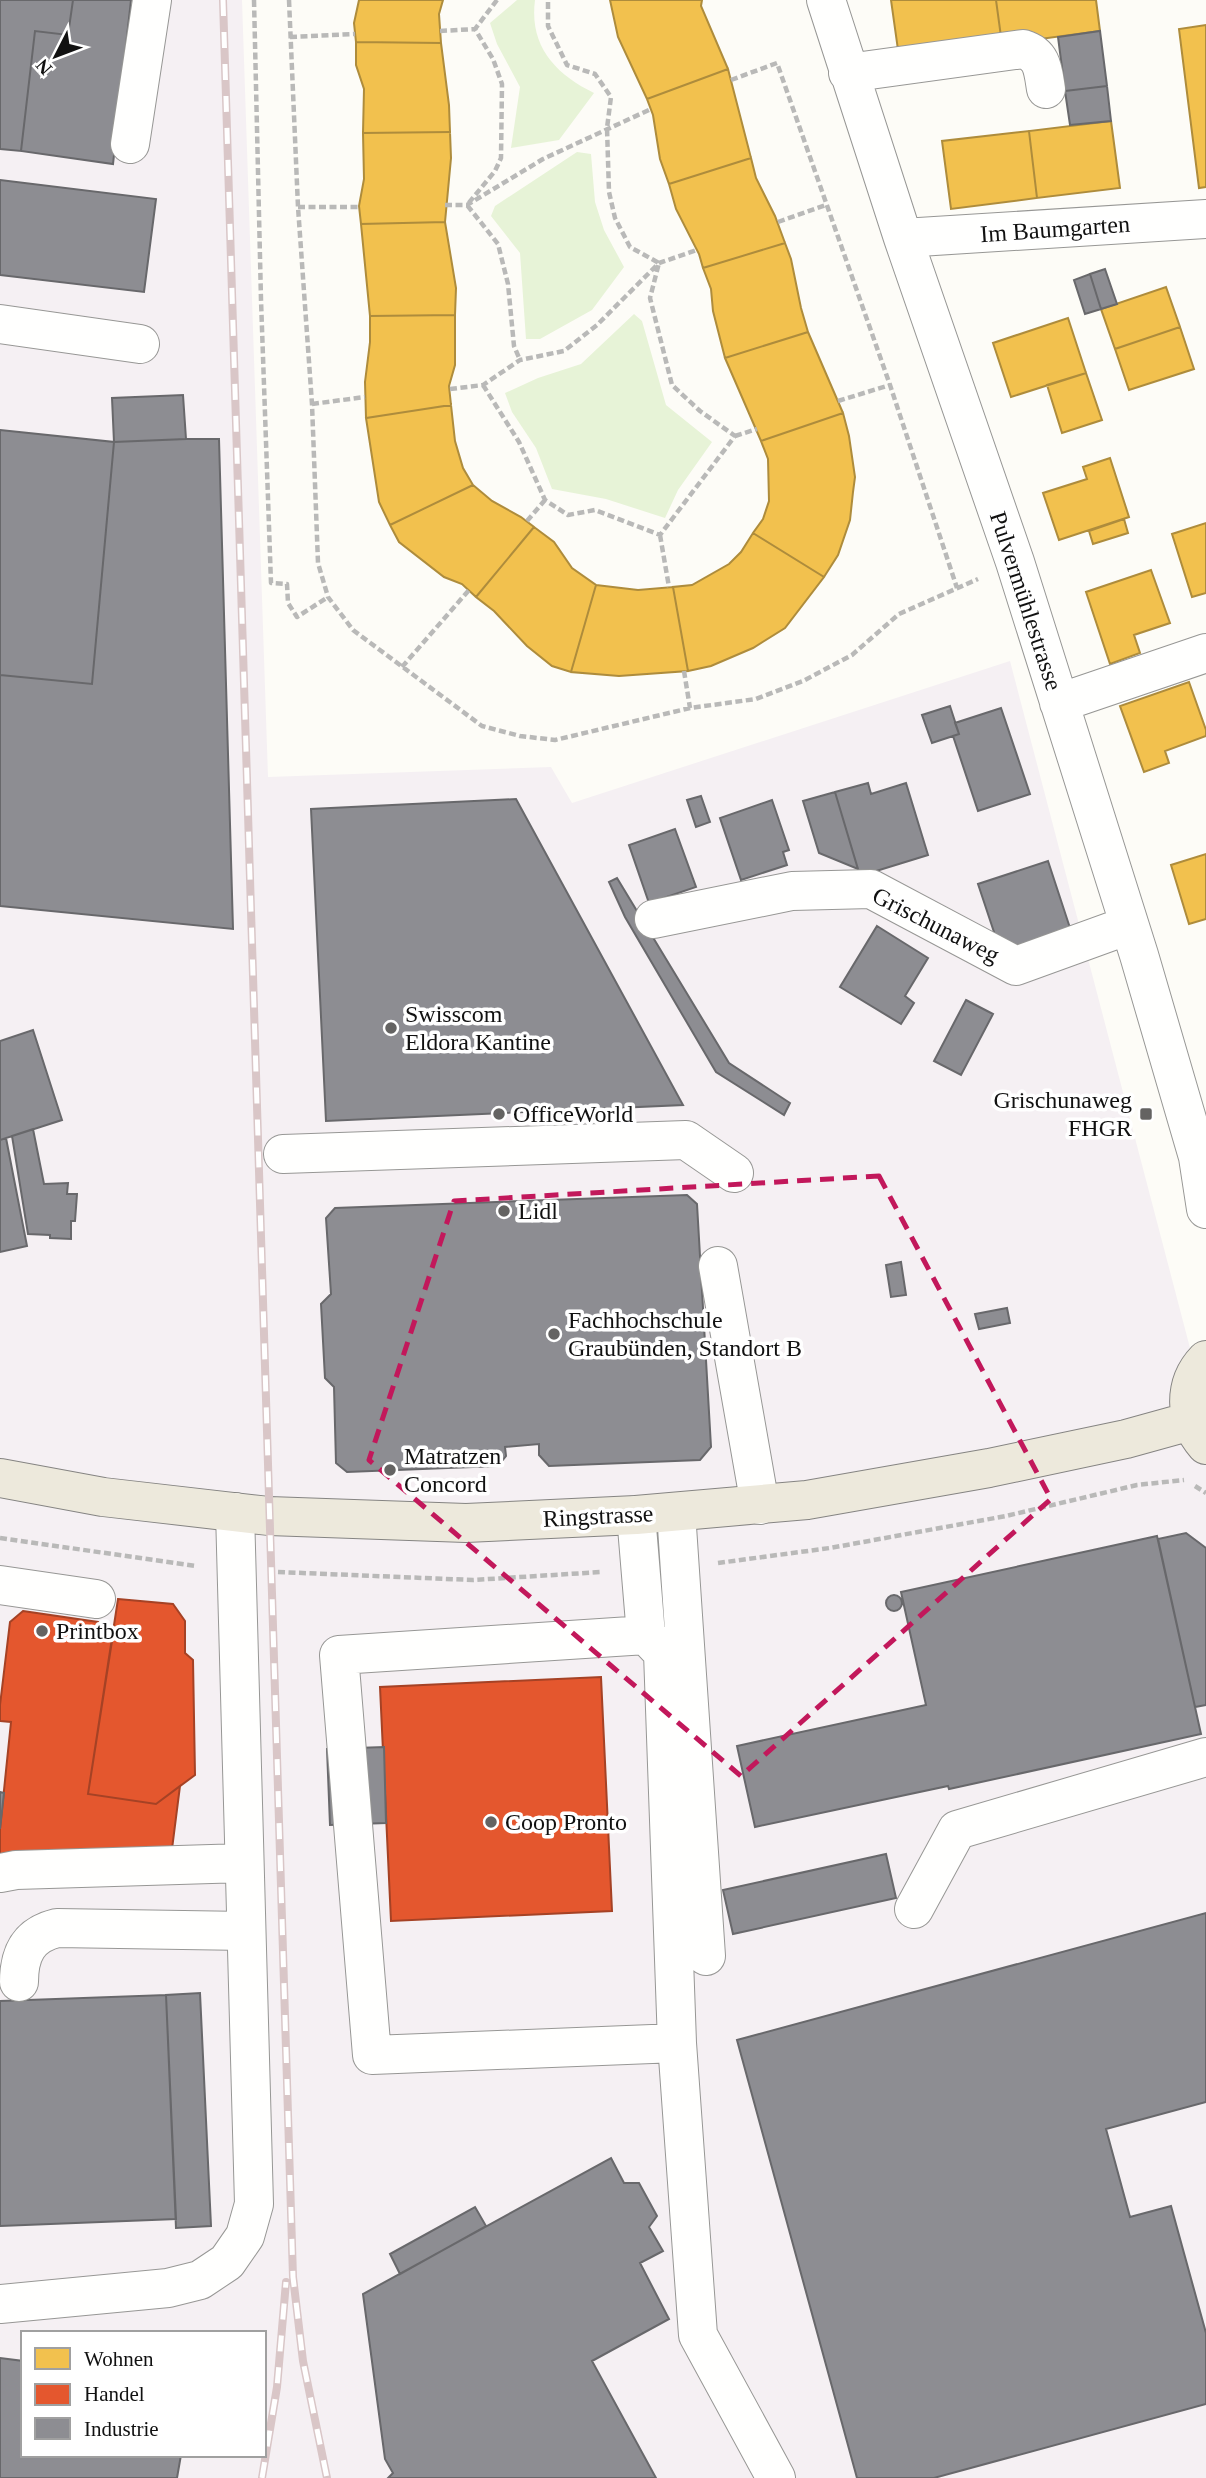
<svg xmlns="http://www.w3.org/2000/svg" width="1206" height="2478" viewBox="0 0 1206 2478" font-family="Georgia,serif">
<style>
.industrial{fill:#f5f0f3;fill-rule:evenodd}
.green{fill:#e7f3d7}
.homes{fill:#f2c14e;stroke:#ae8c3c;stroke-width:2}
.shops{fill:#e4572e;stroke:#a54225;stroke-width:2}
.industry{fill:#8d8d92;stroke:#68686b;stroke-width:2}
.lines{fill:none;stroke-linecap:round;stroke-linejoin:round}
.minor-casing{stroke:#979795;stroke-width:40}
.major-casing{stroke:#858482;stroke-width:40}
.path{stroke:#b9b9b8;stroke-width:4.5;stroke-dasharray:7 3.5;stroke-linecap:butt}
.minor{stroke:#fffffe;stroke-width:38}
.major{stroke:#ede9dc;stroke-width:38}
.rail-casing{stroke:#d9c6c7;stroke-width:8}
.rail{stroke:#fff;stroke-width:5;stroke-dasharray:16;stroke-linecap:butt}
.marked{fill:none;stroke:#c2185b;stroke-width:5;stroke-dasharray:14 9;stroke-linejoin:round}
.poi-dot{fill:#646362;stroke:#fff;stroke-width:2.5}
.labels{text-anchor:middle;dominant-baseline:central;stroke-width:7;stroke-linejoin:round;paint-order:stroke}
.street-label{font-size:24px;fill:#111;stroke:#fff}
.poi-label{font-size:24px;fill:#111;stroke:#fff;text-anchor:start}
</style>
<rect width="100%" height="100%" fill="#fdfcf7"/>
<!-- industrial -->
<path class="industrial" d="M0 0H242L268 777 551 767 572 803 1010 661 1206 1409V2478H0ZM23 2333H264V2455H23Z"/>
<!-- green -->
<path class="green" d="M517 0H535C529 46 555 74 594 93L559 140 511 148 520 87 497 44 490 23Z
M577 152 591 154 595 202 604 230 624 267 592 310 540 339H526L520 253 491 216 495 206Z
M634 314 642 321 666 405 712 442 678 490 665 518 606 499 552 489 536 448 512 412 505 393 538 378 581 364Z"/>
<!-- homes -->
<path class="homes" d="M359 0H443L439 14 441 43 356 42 354 23Z
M610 0H702L701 6 728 69 647 99 618 37Z
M891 0H996L1002 44 899 57Z
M996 0H1096L1100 31 1002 44Z
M1206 25V187L1199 188 1179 29Z
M356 42 441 43 449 105 450 132 363 133 364 89 356 65Z
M728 69 751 158 669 184 660 159 653 115 647 99Z
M1111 121 1120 188 1037 198 1029 131Z
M1029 131 1037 198 951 209 942 141Z
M450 132 451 158 445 222 361 224 359 206 364 179 363 133Z
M751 158 756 178 775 216 785 243 703 268 699 254 676 209 669 184Z
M445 222 456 288 455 315 370 316 361 224Z
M785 243 791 259 801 308 808 332 725 358 713 311 711 289 703 268Z
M1166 287 1180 327 1115 349 1101 309Z
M455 315V365L449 386 451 405 366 418 365 382 370 342V316Z
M1068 318 1086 373 1011 397 993 343Z
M1180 327 1194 369 1129 390 1115 349Z
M808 332 843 413 761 441 725 358Z
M1086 373 1102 420 1062 433 1047 385Z
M451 405 455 441 463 468 473 485 390 525 379 502 366 418Z
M843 413 849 436 855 477 853 492 850 520 838 555 824 577 753 533 763 519 769 501 768 459 761 441Z
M1110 458 1129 517 1059 540 1043 493 1087 479 1083 467Z
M473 485 492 501 521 517 534 527 476 597 462 584 444 577 399 542 390 525Z
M1124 519 1128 533 1093 544 1089 531Z
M1206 523V593L1192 597 1172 534Z
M534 527 554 542 572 568 596 585 571 672 552 666 527 646 494 611 476 597Z
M753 533 824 577 785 628 753 648 711 666 688 671 673 587 692 585 729 564 741 552Z
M1151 570 1170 623 1134 635 1140 653 1110 664 1086 592Z
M596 585 638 590 673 587 688 671 619 676 571 672Z
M1189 682 1206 730V736L1165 751 1169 763 1144 772 1120 706Z
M1206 854V919L1189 924 1171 865Z"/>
<!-- shops -->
<path class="shops" d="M118 1599 173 1604 185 1621V1653L193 1660 195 1775 156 1804 88 1794Z
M23 1611 98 1622 112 1641 88 1794 156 1804 180 1786 172 1849 0 1856V1829L11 1722 0 1721V1705L10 1622Z
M601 1677 612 1911 391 1921 380 1687Z"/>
<!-- industry -->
<path class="industry" d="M0 0H73L68 35 35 31 21 151 0 149Z
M73 0H131L113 164 21 151 35 31 68 35Z
M1100 31 1107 86 1065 91 1058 37Z
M1107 86 1111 121 1070 125 1065 91Z
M0 180 156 199 144 292 0 275Z
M1105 269 1117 304 1101 309 1090 274Z
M1090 274 1101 309 1085 314 1074 280Z
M183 395 186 439 114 442 112 398Z
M0 430 114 442 92 684 0 675Z
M186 439H219L233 929 0 906V675L92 684 114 442Z
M950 706 959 734 932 743 922 715Z
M1001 708 1030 794 978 811 953 736 959 734 955 723Z
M868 783 871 794 906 783 928 855 860 876 835 792Z
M835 792 858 869 819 853 803 801Z
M701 796 710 822 696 827 687 800Z
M516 799 683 1105 326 1121 311 809Z
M772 800 789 850 783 852 787 865 741 880 720 818Z
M675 829 696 887 649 903 629 845Z
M1048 861 1072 934 1017 952 998 944 978 884Z
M617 878 729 1063 790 1103 784 1115 716 1072 625 917 609 882Z
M877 926 928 958 905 996 914 1003 901 1024 840 987Z
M966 1000 993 1014 961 1075 934 1061Z
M33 1030 62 1120 0 1140V1041Z
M33 1129 44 1184 68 1183 67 1194H77L75 1221H71V1239L50 1238V1235L28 1234 12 1136Z
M6 1138 27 1246 0 1252V1140Z
M687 1195 697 1204 711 1447 700 1460 549 1466 539 1455V1444L505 1447 506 1456 498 1466 347 1472 336 1463 334 1387 325 1378 321 1304 331 1294 326 1218 335 1208Z
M901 1262 906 1295 891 1297 886 1265Z
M1007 1308 1010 1323 979 1329 975 1314Z
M1186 1533 1206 1548V1705L1195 1707 1158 1539Z
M1157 1536 1201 1734 949 1789 948 1786 755 1827 737 1746 926 1705 901 1592Z
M886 1603a8 8 0 1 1 16 0a8 8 0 1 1-16 0Z
M384 1747 386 1823 330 1825 327 1749Z
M0 1792 4 1793 0 1829Z
M886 1854 896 1898 733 1934 723 1890Z
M1206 1913V2102L1106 2129 1130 2217 1171 2206 1206 2333V2404L934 2478H857L737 2040Z
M200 1993 211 2226 176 2228 166 1995Z
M166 1995 176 2219 0 2226V2001Z
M611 2158 624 2183H639L657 2216 649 2227 663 2251 640 2263 669 2319 592 2361 656 2478H388L393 2473 385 2459 363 2294Z
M475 2207 486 2226 400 2274 390 2254Z
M0 2358 23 2361V2455H181L177 2478H0Z"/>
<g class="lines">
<defs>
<path id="minor" d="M826 0 903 238 1015 562 1139 955 1198 1157 1206 1209
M848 73 1023 49C1043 55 1043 71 1046 89
M130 144 152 0
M903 238 1206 219
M0 324 140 344
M1059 703 1206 653
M654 919 792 891 871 889 1016 966 1129 925
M283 1154 686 1140 734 1173
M718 1266 760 1505
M676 1512 706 1956
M636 1515 646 1635 663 1653 677 2043 372 2055 339 1655 646 1635
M0 1585 96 1599
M0 1873 16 1870 244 1863
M914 1909 957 1830 1206 1757
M19 1982C19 1954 28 1935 57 1928L246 1931
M677 2043 698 2335 776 2478
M0 2304 168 2288 200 2280 227 2262 245 2236 254 2204 235 1512"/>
<path id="major" d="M1206 1360C1183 1384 1184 1420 1206 1445
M0 1478 103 1497 269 1516 466 1523 636 1515 807 1500 989 1468 1126 1439 1191 1421"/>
</defs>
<!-- minor casing -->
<use href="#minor" class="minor-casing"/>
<!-- major casing -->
<use href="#major" class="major-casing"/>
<!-- path -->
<path class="path" d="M254 0 261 300 271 583 287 584 288 603 297 617 328 597
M289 0 298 207 312 404 318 563 328 597 353 630 482 726 520 736 555 740 690 708 756 699 803 681 852 655 899 614 978 579
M497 0 475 29 493 59 502 84 501 158 495 171 467 205 498 244 508 284 514 346 520 360
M440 31 475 29
M290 37 355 34
M731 80 777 63 890 385 957 588
M445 205H467L543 159 651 109
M298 207H360
M778 222 826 205
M483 385 519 442 545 500 568 515 595 510 660 535 735 436 700 411 672 385 650 298 659 263 630 247 615 218 609 192 607 128 611 97 595 74 567 65 548 26V0
M450 389 483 385 520 360 564 351 597 325 659 263 697 250
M838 401 890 385
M312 404 365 397
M735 436 757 429
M527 521 545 500
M660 535 669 587
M402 667 469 590
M684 671 690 708
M1195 1486 1206 1493
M0 1538 196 1566
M718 1563 830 1548 1006 1516 1137 1485 1184 1480
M278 1572 473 1580 601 1572"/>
<!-- minor -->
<use href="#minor" class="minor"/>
<!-- major -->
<use href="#major" class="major"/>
<defs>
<path id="rail" d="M223 0 293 2277 303 2361 327 2478
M262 2478 277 2387 286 2282"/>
</defs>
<!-- rail casing -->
<use href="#rail" class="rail-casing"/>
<!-- rail -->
<use href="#rail" class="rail"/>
</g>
<!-- marked area -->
<path class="marked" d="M879 1176 1051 1499 741 1776 369 1460 454 1201Z"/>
<!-- markers -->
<g class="poi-dot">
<circle cx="391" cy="1028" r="7"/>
<circle cx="499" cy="1114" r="7"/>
<rect x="1139" y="1107" width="14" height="14" rx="3.5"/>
<circle cx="504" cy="1211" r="7"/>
<circle cx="554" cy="1334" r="7"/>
<circle cx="390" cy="1470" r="7"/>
<circle cx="42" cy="1631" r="7"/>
<circle cx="491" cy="1822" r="7"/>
</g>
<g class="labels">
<!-- street labels -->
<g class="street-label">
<text transform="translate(1055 229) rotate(-4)">Im Baumgarten</text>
<text transform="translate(1026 601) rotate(72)">Pulvermühlestrasse</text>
<text transform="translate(936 925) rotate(27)">Grischunaweg</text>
<text transform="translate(598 1516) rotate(-3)">Ringstrasse</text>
</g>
<!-- poi labels -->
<g class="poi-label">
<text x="405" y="1014">Swisscom<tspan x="405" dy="28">Eldora Kantine</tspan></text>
<text x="1132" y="1100" text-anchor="end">Grischunaweg<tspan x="1132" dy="28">FHGR</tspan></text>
<text x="513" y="1114">OfficeWorld</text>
<text x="518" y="1211">Lidl</text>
<text x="568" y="1320">Fachhochschule<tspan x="568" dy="28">Graubünden, Standort B</tspan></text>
<text x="404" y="1456">Matratzen<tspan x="404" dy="28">Concord</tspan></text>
<text x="56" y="1631">Printbox</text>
<text x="505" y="1822">Coop Pronto</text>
</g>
</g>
<!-- legend -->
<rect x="21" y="2331" width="245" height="126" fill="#ffffff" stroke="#a0a0a0" stroke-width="2"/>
<rect x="35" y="2348" width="35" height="21" fill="#f2c14e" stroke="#a0a0a0" stroke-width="2"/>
<text x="84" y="2366" font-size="21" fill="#111111">Wohnen</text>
<rect x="35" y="2384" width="35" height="21" fill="#e4572e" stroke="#a0a0a0" stroke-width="2"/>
<text x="84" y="2401" font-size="21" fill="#111111">Handel</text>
<rect x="35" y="2418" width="35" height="21" fill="#8d8d92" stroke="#a0a0a0" stroke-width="2"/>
<text x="84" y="2436" font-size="21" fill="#111111">Industrie</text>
<!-- north arrow -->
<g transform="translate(56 56) rotate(228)" stroke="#ffffff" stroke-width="5" paint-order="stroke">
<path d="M0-5L12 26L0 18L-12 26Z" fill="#111111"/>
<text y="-10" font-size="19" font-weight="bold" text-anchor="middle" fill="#111111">N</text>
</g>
</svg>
